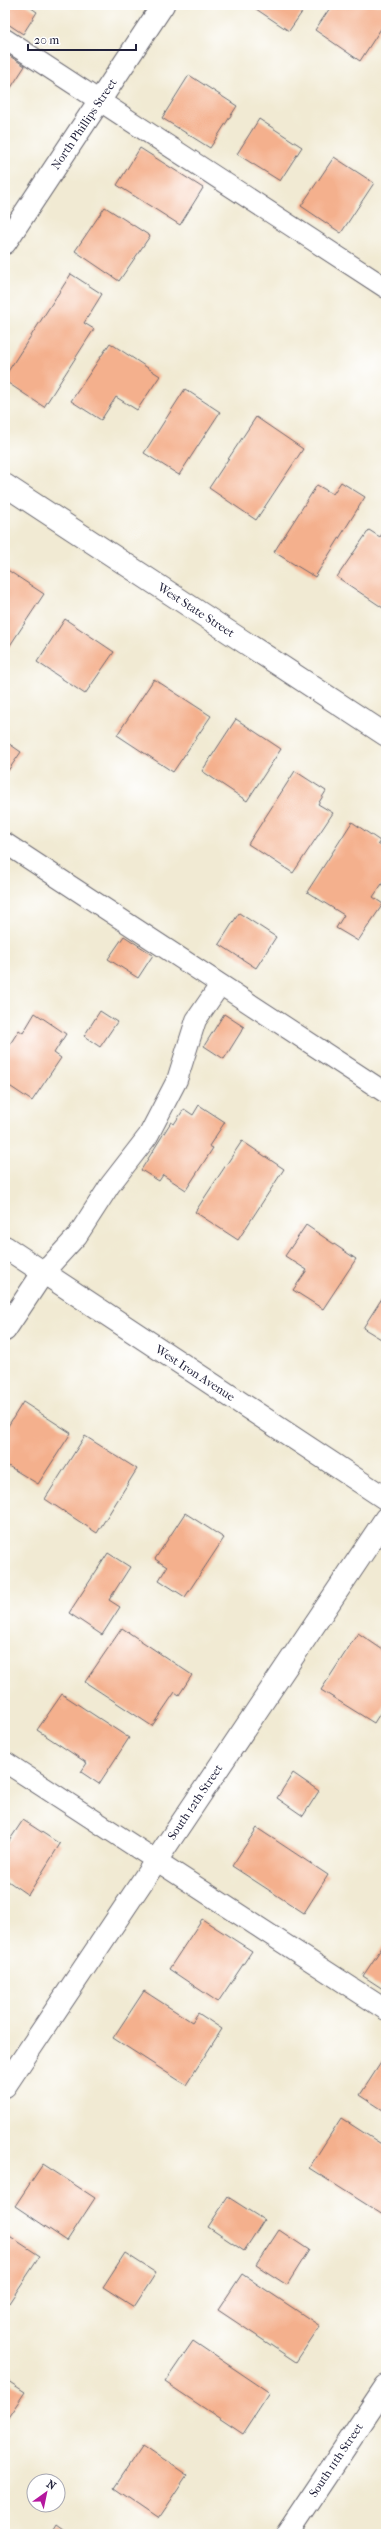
<svg xmlns="http://www.w3.org/2000/svg" width="391" height="2539" viewBox="0 0 391 2539" font-family="'IM FELL French Canon',serif">
<style>
.building{fill:#f4b08d}
.lines{fill:none;stroke-linecap:round;stroke-linejoin:round}
.service-casing{stroke:#6a6870;stroke-width:22}
.minor-casing{stroke:#6a6870;stroke-width:24}
.tertiary-casing{stroke:#6a6870;stroke-width:24}
.service{stroke:#fff;stroke-width:20}
.minor{stroke:#fff;stroke-width:22}
.tertiary{stroke:#fff;stroke-width:22}
.labels{text-anchor:middle;dominant-baseline:central;stroke-width:3;stroke-linejoin:round;paint-order:stroke}
.street-label{font-size:12px;fill:#22223b;stroke:#fff}
</style>
<rect width="100%" height="100%" fill="#fff"/>
<filter id="ink" filterUnits="userSpaceOnUse"><feTurbulence type="fractalNoise" baseFrequency=".025" numOctaves="2"/><feDisplacementMap in="SourceGraphic" scale="8" xChannelSelector="R" yChannelSelector="G"/><feConvolveMatrix kernelMatrix="1 2 1 2 8 2 1 2 1" color-interpolation-filters="sRGB"/></filter>
<filter id="wash" filterUnits="userSpaceOnUse"><feTurbulence type="fractalNoise" baseFrequency=".012" numOctaves="4" result="noise"/><feDisplacementMap in="SourceGraphic" scale="16" xChannelSelector="R" yChannelSelector="G"/><feGaussianBlur stdDeviation="0.9" result="paint"/><feColorMatrix in="noise" values="0 0 0 0 0 0 0 0 0 0 0 0 0 0 0 0 0 1.4 0 .05"/><feComposite in="paint" operator="in"/></filter>
<g filter="url(#wash)">
<rect width="100%" height="100%" fill="#f1ead3"/>
<g id="blocks">
<!-- building -->
<path class="building" d="M5 5H27L37 12 23 34 5 22Z
M250 5H307L289 31Z
M332 5H386V21L360 61 315 30Z
M5 53 25 66 5 97Z
M189 75 237 106 210 148 162 118Z
M259 119 302 147 280 181 237 154Z
M140 148 203 188 180 225 117 185Z
M334 157 374 183 341 233 301 206Z
M105 207 150 236 119 281 75 251Z
M71 274 102 294 84 323 94 329 44 407 5 381V376Z
M110 343 160 376 137 410 116 397 101 420 71 401Z
M185 389 220 412 179 475 144 453Z
M256 417 303 449 256 520 209 488Z
M341 482 365 497 315 577 274 552 317 485 333 494Z
M386 527V610L337 577 369 530 380 537Z
M6 569 44 594 5 653V571Z
M65 619 114 652 85 694 37 662Z
M154 679 211 716 173 772 117 735Z
M236 719 281 749 247 801 202 771Z
M5 741 21 752 5 775Z
M295 771 326 791 318 804 333 813 293 873 248 844Z
M352 822 380 841 378 844 386 849V878L373 897 383 904 358 941 336 928 344 915 307 892Z
M239 913 276 937 256 968 219 944Z
M124 936 153 955 138 978 108 959Z
M100 1011 117 1022 100 1047 84 1036Z
M35 1013 66 1034 54 1053 61 1058 32 1101 5 1083V1052L19 1030 23 1033Z
M224 1014 244 1027 224 1059 204 1046Z
M199 1105 225 1122 209 1146 213 1148 186 1190 163 1175 159 1181 141 1170 171 1122 174 1124 184 1109 193 1115Z
M242 1141 284 1169 238 1240 195 1212Z
M306 1225 356 1259 323 1309 293 1290 307 1270 285 1256Z
M386 1292V1342L363 1328Z
M23 1402 71 1433 38 1484 5 1464V1431Z
M85 1436 137 1469 97 1533 45 1499Z
M185 1513 224 1538 185 1597 159 1580 167 1567 155 1559Z
M108 1553 130 1567 109 1600 120 1607 102 1635 69 1613Z
M122 1628 192 1675 179 1695 175 1692 152 1726 85 1682Z
M358 1633 386 1652V1704L374 1723 321 1690Z
M62 1694 129 1738 99 1784 81 1772 87 1763 37 1730Z
M293 1773 319 1791 303 1816 277 1798Z
M23 1820 60 1844 28 1895 5 1879V1847Z
M257 1828 328 1875 304 1913 232 1866Z
M202 1919 252 1951 218 2002 169 1969Z
M383 1946 386 1947V1991L363 1976Z
M144 1991 192 2022 198 2013 222 2029 186 2085 113 2038Z
M384 2058 386 2059V2112L360 2095Z
M341 2118 386 2147V2210L383 2215 309 2168Z
M43 2164 95 2198 67 2241 15 2206Z
M228 2197 264 2220 244 2251 208 2227Z
M279 2230 309 2250 287 2285 256 2265Z
M5 2233 40 2256 9 2303 5 2300Z
M125 2253 156 2273 134 2307 103 2287Z
M242 2274 320 2326 296 2362 218 2310Z
M193 2341 270 2393 243 2434 165 2382Z
M5 2379 25 2392 5 2422Z
M143 2445 187 2475 158 2518 114 2488Z
M57 2524 71 2534H51Z"/>
</g>
</g>
<g filter="url(#ink)">
<use href="#blocks" fill-opacity="0" stroke="#6a6870" stroke-width="1"/>
<g class="lines">
<defs>
<path id="service" d="M5 39 386 288
M5 843 386 1093
M43 1273 77 1236 110 1185 148 1136 177 1080 196 1020 220 985
M5 1762 386 2010"/>
<path id="minor" d="M5 243 163 5
M5 485 386 735
M5 1330 43 1273
M5 2086 386 1518
M287 2534 386 2386"/>
<path id="tertiary" d="M5 1247 386 1499"/>
</defs>
<!-- service casing -->
<use href="#service" class="service-casing"/>
<!-- minor casing -->
<use href="#minor" class="minor-casing"/>
<!-- tertiary casing -->
<use href="#tertiary" class="tertiary-casing"/>
<!-- service -->
<use href="#service" class="service"/>
<!-- minor -->
<use href="#minor" class="minor"/>
<!-- tertiary -->
<use href="#tertiary" class="tertiary"/>
</g>
</g>
<g class="labels">
<!-- street labels -->
<g class="street-label">
<text transform="translate(84 124) rotate(-56)">North Phillips Street</text>
<text transform="translate(196 610) rotate(33)">West State Street</text>
<text transform="translate(195 1373) rotate(33)">West Iron Avenue</text>
<text transform="translate(195 1802) rotate(-56)">South 12th Street</text>
<text transform="translate(336 2460) rotate(-56)">South 11th Street</text>
</g>
</g>
<!-- margin -->
<rect width="391" height="2539" fill="none" stroke="#fff" stroke-width="20"/>
<!-- north arrow -->
<g transform="translate(46 2493) rotate(33)"><circle r="19" fill="#ffffff" stroke="#a7a7b1"/>
<path d="M0-3L7 15L0 10L-7 15Z" fill="#b5179e"/>
<text y="-6" font-size="11" font-weight="bold" text-anchor="middle" fill="#22223b">N</text>
</g>
<!-- scale -->
<path d="M28 44v6h108v-6" fill="none" stroke="#22223b" stroke-width="2"/>
<text x="34" y="44" font-size="12" fill="#22223b" stroke="#ffffff" stroke-width="3" paint-order="stroke">20 m</text>
</svg>
